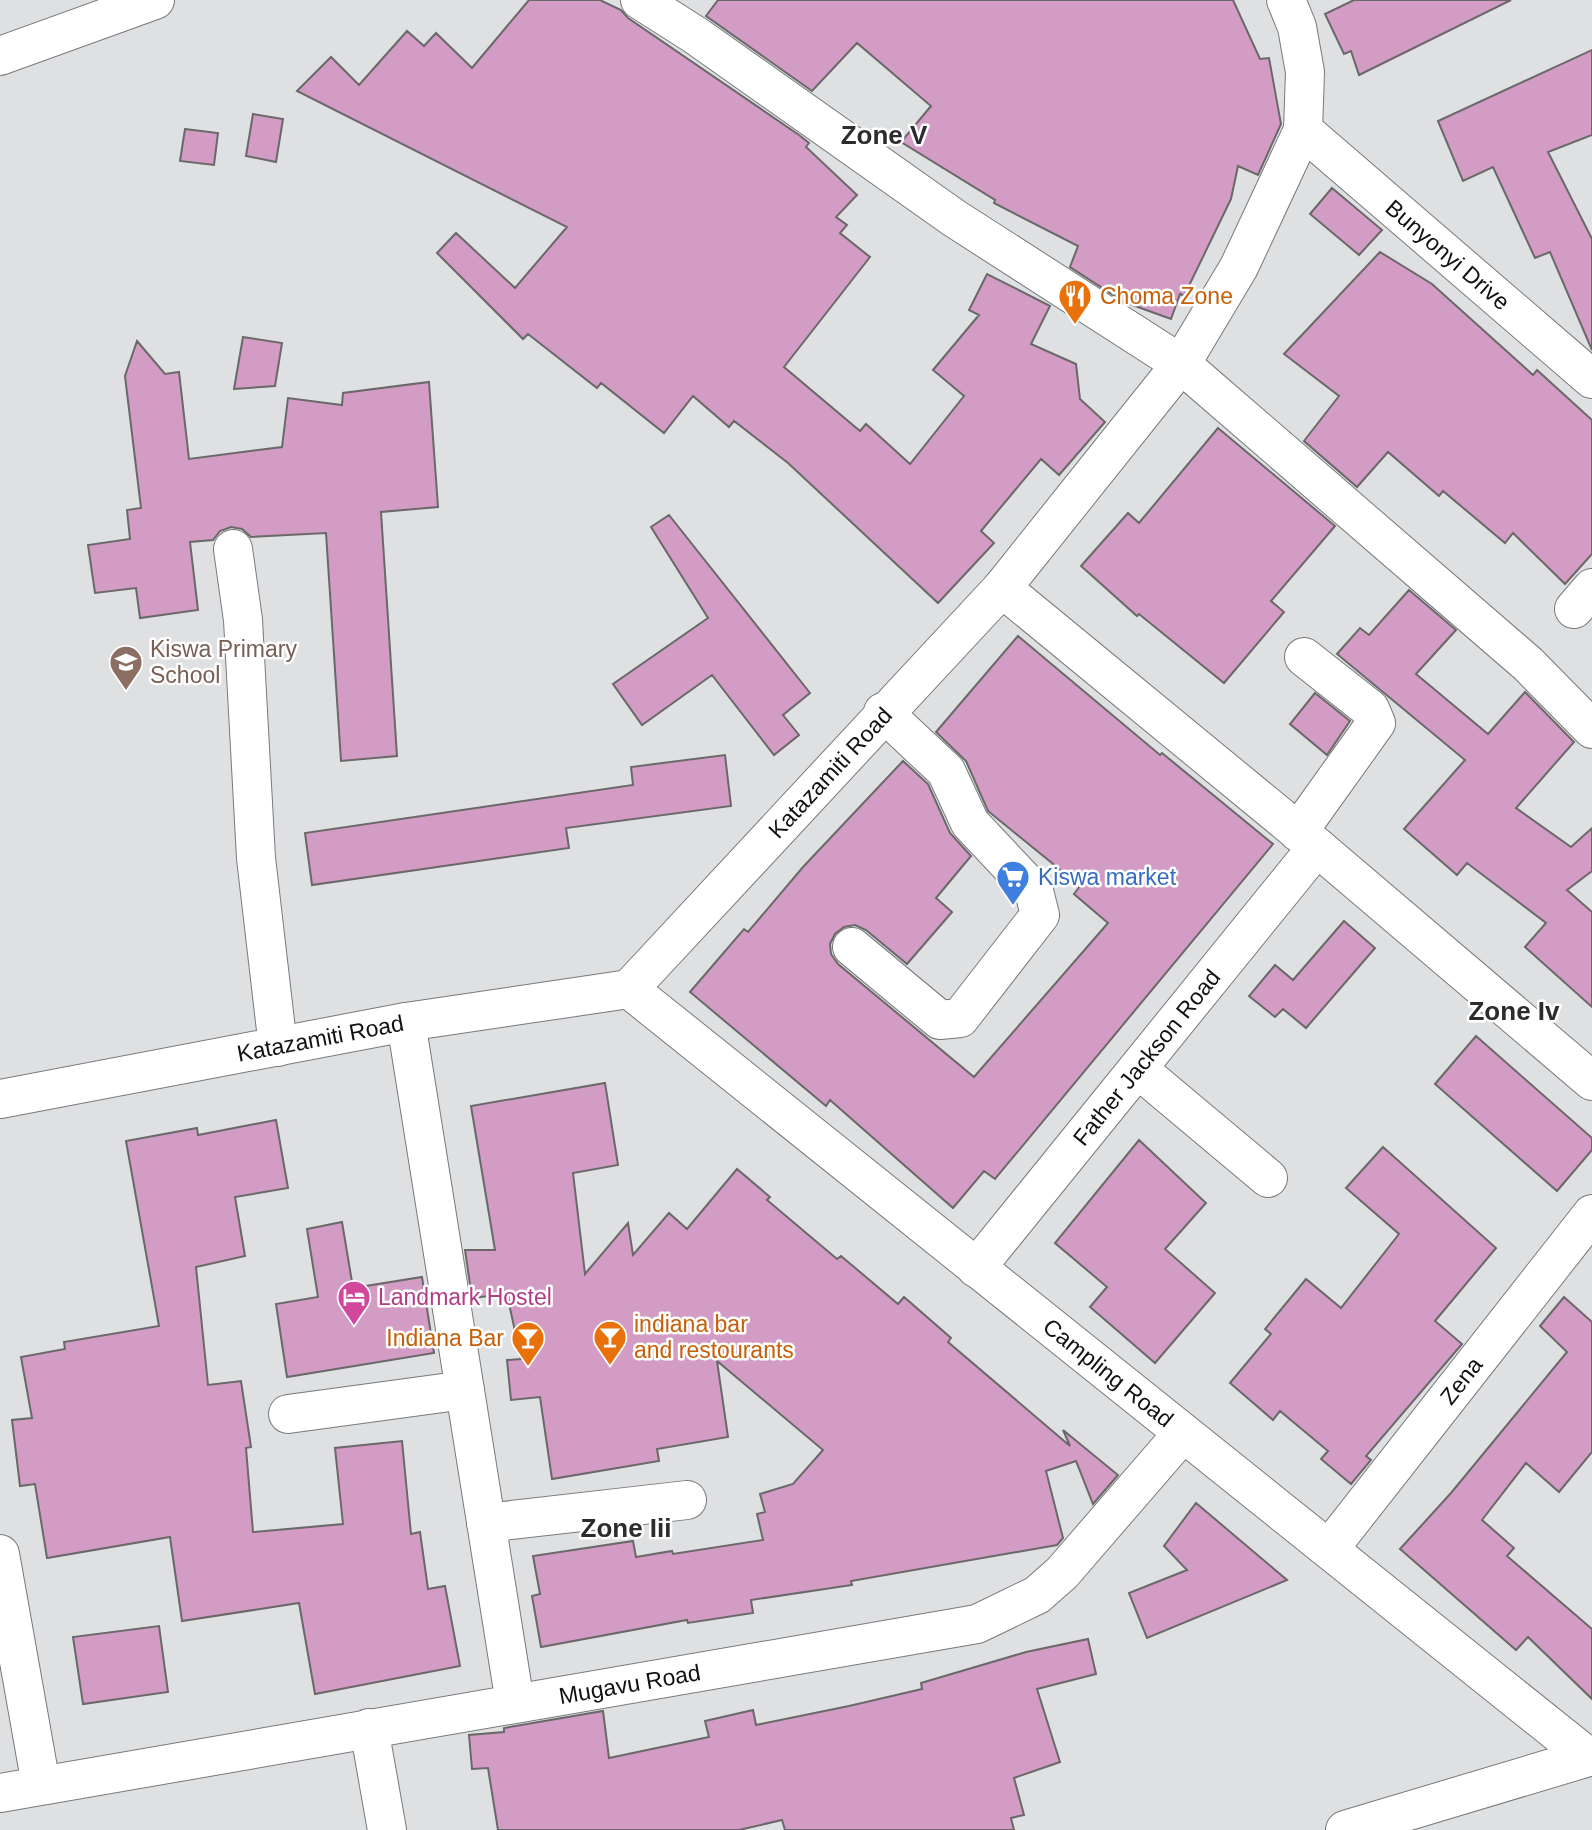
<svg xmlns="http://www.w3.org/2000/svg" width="1592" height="1830" viewBox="0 0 1592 1830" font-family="Arial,sans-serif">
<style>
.building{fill:#d29cc4;stroke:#6a6869;stroke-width:2}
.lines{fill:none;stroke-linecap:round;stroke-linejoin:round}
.minor-casing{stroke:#78797b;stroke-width:40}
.major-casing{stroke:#78797b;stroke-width:40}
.minor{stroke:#fff;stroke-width:38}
.major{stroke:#fff;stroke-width:38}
.labels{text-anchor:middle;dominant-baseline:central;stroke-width:5;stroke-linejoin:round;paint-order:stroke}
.street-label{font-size:23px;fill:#111112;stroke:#fff}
.food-label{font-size:23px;fill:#c56008;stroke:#fff;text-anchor:start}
.education-label{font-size:23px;fill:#785e54;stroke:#fff;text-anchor:start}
.shop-label{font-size:23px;fill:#366cbe;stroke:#fff;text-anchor:start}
.hotel-label{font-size:23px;fill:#b23c85;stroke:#fff;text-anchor:start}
.quarter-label{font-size:26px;font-weight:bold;fill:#2c2c2e;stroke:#fff}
</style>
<rect width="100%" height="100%" fill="#dfe0e2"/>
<!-- building -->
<path class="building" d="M529 0H600L621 10 628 18 799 135 809 143 806 147 857 195 836 217 847 225 840 233 870 257 784 367 860 431 866 424 910 464 964 396 933 370 979 315 969 310 987 274 1050 306 1031 344 1076 364 1080 399 1105 422 1059 475 1041 459 981 531 994 543 938 603 788 463 734 421 729 427 693 396 664 433 601 383 597 388 528 334 523 339 437 253 456 233 515 288 567 227 297 91 331 57 359 85 407 31 424 46 436 33 472 68Z
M718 0H1233L1260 59 1269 58 1281 124 1258 175 1238 166 1231 199 1184 296 1180 294 1171 319 1124 302 1070 267 1078 246 994 203 995 200 901 142 931 106 857 43 812 91 706 16Z
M1354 0H1511L1359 75 1351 51 1344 54 1325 14Z
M1592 50V135L1548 152 1592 239V350L1550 252 1535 258 1493 167 1463 181 1438 121Z
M253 114 283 119 276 162 246 156Z
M185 129 218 133 214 165 180 161Z
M1332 188 1382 230 1359 255 1310 214Z
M1380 252 1432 284 1533 375 1537 370 1592 420V554L1565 584 1513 533 1505 543 1443 491 1439 496 1388 452 1357 487 1304 441 1339 396 1284 354Z
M243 337 282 343 275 386 234 389Z
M137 341 165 374 179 372 189 459 282 447 288 398 342 405 343 393 429 382 438 507 381 512 397 756 341 761 326 533 251 537 242 529 231 527 220 531 213 540 190 542 198 610 140 618 136 588 95 593 88 545 130 539 127 510 141 508 125 376Z
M1218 428 1335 526 1271 601 1284 612 1224 683 1139 614 1137 616 1081 566 1128 513 1139 523Z
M669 515 810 693 783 715 799 735 774 755 712 675 642 725 613 684 708 618 651 527Z
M1409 590 1456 630 1416 674 1488 734 1525 692 1574 742 1516 808 1571 847 1592 828V871L1567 890 1592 912V1007L1525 947 1546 923 1467 863 1457 875 1404 829 1465 760 1337 654 1360 628 1369 635Z
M1018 636 1160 755 1162 753 1273 844 995 1179 984 1171 953 1208 830 1100 826 1106 690 992 744 929 748 932 803 867 903 761 928 784 950 833 971 856 936 898 952 912 907 964 866 930 855 925 844 927 835 934 830 944 831 954 838 964 974 1077 1108 923 1074 894 1080 886 988 811 966 761 936 732Z
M1315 693 1350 721 1327 755 1290 724Z
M725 755 731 806 566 828 569 848 312 885 305 833 633 785 631 767Z
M1344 921 1375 948 1306 1028 1283 1009 1275 1017 1249 996 1275 965 1293 980Z
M1476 1036 1592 1138V1150L1557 1191 1435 1084Z
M605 1083 618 1165 573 1173 585 1274 628 1223 633 1255 669 1213 687 1229 737 1169 770 1197 767 1200 837 1259 841 1256 898 1304 904 1297 951 1338 948 1342 1070 1446 1063 1430 1118 1475 1093 1504 1076 1461 1046 1471 1063 1538 1057 1545 851 1581 852 1585 751 1600 753 1613 688 1623 687 1620 541 1647 532 1596 540 1594 533 1556 633 1541 636 1557 672 1551 673 1554 763 1540 757 1514 765 1512 760 1494 793 1484 823 1450 717 1361 728 1437 657 1449 659 1461 552 1479 540 1397 511 1400 507 1360 521 1359 507 1294 472 1298 465 1250H495L471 1106Z
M276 1120 288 1188 235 1197 245 1256 196 1267 208 1385 241 1381 251 1447 246 1448 253 1532 343 1524 335 1448 402 1441 411 1534 420 1532 428 1589 445 1586 460 1666 315 1694 299 1603 182 1621 170 1537 47 1558 35 1484 20 1486 12 1420 32 1418 21 1357 65 1349 64 1342 159 1326 126 1141 197 1128 198 1135Z
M1139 1140 1206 1203 1165 1249 1215 1293 1155 1363 1090 1307 1107 1287 1055 1243Z
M1383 1147 1496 1248 1435 1321 1462 1344 1366 1456 1371 1460 1351 1484 1321 1459 1328 1451 1280 1411 1273 1420 1230 1383 1271 1334 1265 1329 1306 1279 1341 1308 1399 1234 1346 1188Z
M342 1222 353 1288 422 1277 434 1353 287 1377 276 1304 318 1297 307 1229Z
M1564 1297 1592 1322V1452L1559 1492 1526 1463 1482 1520 1514 1548 1507 1556 1592 1629V1699L1528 1637 1516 1650 1400 1549 1451 1493 1567 1352 1540 1326Z
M1196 1503 1287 1580 1147 1638 1129 1593 1187 1570 1164 1546Z
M159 1626 168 1692 83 1704 73 1637Z
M1088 1639 1096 1674 1037 1689 1060 1762 1014 1778 1024 1815 1011 1818 1014 1830H785L782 1820 739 1830H498L488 1768 472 1769 469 1735 504 1732V1728L603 1711 609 1758 709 1737 705 1721 753 1710 756 1725 849 1706 922 1689 921 1683 1026 1652Z"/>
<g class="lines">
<defs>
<g id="minor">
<path d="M640 0 695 35 954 218 1181 364 1528 664 1592 729"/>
<path id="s1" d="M1303 130 1592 379"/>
<path d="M233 549 243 620 256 858 278 1047"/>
<path d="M1002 588 1317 847 1592 1081"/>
<path d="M1574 609 1592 588"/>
<path d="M1298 832 1376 723 1370 709 1304 657"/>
<path d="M852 947 940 1020 960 1018 1040 915 1034 891 970 823 946 771 883 712"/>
<path id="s2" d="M629 989 1588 1757"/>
<path d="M406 1022 515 1703"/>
<path d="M1138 1069 1268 1178"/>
<path id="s3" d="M0 1099 406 1022 629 989 1002 588 1181 364 1239 267 1303 130 1305 72 1297 27 1286 0"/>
<path id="s4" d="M976 1268 1317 847"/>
<path d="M288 1414 465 1390"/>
<path d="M486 1523 687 1500"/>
<path id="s5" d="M1329 1549 1592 1214"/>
<path d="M0 1554 41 1785"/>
<path d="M369 1728 387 1830"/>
<path id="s6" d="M0 1793 977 1624 1037 1595 1062 1573 1183 1433"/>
</g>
<path id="major" d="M0 56 155 0
M1345 1830 1592 1756"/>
</defs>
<!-- minor casing -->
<use href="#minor" class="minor-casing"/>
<!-- major casing -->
<use href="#major" class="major-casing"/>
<!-- minor -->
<use href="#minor" class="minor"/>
<!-- major -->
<use href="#major" class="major"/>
</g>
<!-- icons -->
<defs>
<symbol id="restaurant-pin" viewBox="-11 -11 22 30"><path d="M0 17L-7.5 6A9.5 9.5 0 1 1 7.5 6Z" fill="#e8710a" stroke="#fff"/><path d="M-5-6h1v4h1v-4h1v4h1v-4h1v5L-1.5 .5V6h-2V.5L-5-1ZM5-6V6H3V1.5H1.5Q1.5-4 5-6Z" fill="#fff"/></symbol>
<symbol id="school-pin" viewBox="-11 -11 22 30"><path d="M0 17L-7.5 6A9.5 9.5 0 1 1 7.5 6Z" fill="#8d6e63" stroke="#fff"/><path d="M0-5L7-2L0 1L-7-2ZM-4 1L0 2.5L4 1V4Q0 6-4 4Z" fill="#fff"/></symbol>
<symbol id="supermarket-pin" viewBox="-11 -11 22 30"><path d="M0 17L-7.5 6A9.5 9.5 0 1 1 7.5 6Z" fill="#3f7fe0" stroke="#fff"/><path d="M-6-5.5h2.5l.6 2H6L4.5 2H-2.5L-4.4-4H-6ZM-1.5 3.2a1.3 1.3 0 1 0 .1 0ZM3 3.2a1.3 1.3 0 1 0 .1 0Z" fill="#fff"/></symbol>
<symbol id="hotel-pin" viewBox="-11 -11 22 30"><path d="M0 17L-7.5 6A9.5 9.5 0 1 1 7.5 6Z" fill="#d1479c" stroke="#fff"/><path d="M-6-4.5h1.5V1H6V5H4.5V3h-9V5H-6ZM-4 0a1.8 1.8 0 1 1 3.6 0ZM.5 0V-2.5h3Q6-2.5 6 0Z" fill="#fff"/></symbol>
<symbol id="bar-pin" viewBox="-11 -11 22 30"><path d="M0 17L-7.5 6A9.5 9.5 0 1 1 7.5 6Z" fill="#e8710a" stroke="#fff"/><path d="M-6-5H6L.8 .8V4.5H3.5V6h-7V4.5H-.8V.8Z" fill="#fff"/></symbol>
</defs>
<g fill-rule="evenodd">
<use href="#restaurant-pin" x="1056" y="277" width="38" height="52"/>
<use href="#school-pin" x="107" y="643" width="38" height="52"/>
<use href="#supermarket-pin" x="994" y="858" width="38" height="52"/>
<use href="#hotel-pin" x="335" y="1278" width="38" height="52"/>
<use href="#bar-pin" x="591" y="1318" width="38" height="52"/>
<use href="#bar-pin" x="509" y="1319" width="38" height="52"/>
</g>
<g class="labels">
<!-- street labels -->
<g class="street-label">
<text stroke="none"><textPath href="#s1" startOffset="191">Bunyonyi Drive</textPath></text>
<text stroke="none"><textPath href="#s3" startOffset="934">Katazamiti Road</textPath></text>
<text stroke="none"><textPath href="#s3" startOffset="326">Katazamiti Road</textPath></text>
<text stroke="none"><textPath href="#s4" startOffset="271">Father Jackson Road</textPath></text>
<text stroke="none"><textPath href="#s2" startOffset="614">Campling Road</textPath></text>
<text stroke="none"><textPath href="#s5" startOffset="214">Zena</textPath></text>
<text stroke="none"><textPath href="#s6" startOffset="639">Mugavu Road</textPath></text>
</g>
<!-- food labels -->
<g class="food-label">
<text x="1100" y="296">Choma Zone</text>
<text x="634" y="1324">indiana bar<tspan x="634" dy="26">and restourants</tspan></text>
<text x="504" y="1338" text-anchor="end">Indiana Bar</text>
</g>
<!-- education labels -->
<g class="education-label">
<text x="150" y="649">Kiswa Primary<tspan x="150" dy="26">School</tspan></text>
</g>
<!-- shop labels -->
<g class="shop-label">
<text x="1038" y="877">Kiswa market</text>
</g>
<!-- hotel labels -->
<g class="hotel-label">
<text x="378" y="1297">Landmark Hostel</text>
</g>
<!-- quarter labels -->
<g class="quarter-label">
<text x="884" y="135">Zone V</text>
<text x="1514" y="1011">Zone Iv</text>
<text x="626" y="1528">Zone Iii</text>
</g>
</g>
</svg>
